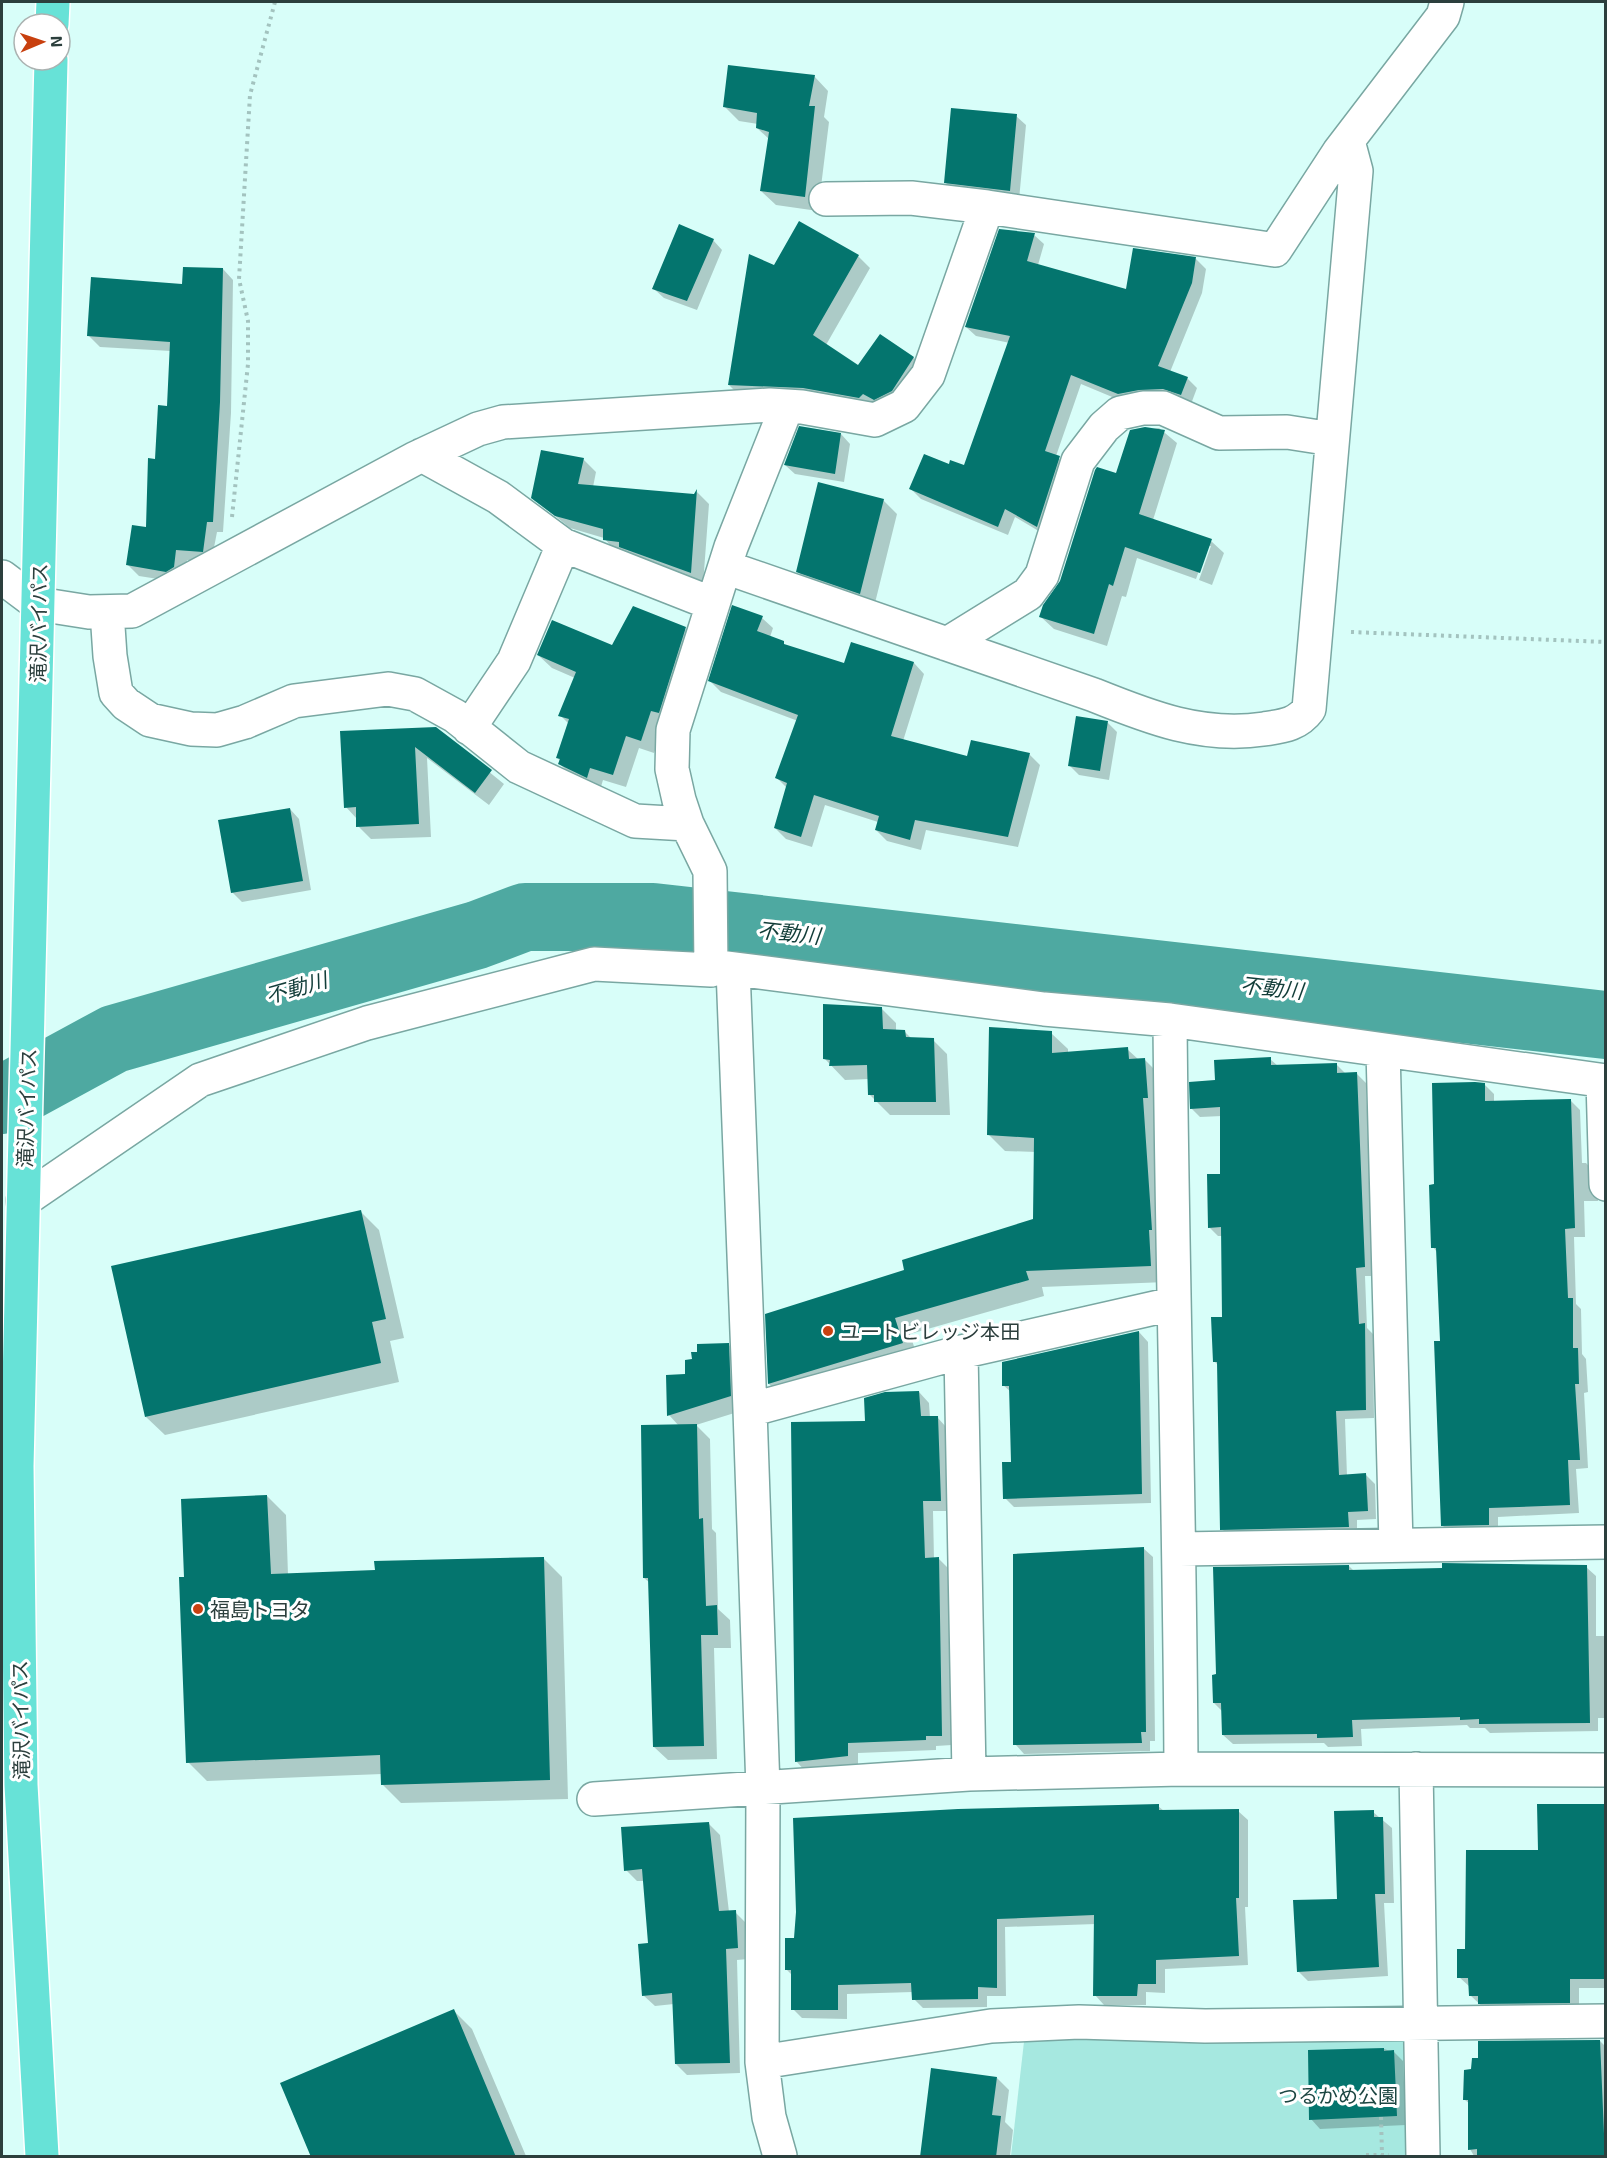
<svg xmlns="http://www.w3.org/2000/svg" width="1607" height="2158" viewBox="0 0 1607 2158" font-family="'Exo 2','Noto Sans JP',sans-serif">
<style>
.green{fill:#a6e8e0}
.shadow{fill:#0003}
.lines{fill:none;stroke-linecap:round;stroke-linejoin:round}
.river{stroke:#4ea9a1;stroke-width:68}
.building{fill:#04756e}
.minor-casing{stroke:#79a7a2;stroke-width:36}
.highway-casing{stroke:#fff;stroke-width:36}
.path{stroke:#a3c3bf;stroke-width:4;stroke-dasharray:3 4.5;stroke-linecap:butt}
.minor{stroke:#fff;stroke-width:33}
.highway{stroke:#67e2d7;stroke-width:33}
.poi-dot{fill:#c8400f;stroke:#fff;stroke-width:2}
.labels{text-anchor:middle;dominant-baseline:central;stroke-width:6;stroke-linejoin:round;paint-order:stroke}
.street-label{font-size:20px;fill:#2c3f3d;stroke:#fff}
.poi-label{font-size:20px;fill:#2c3f3d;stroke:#fff;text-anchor:start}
.park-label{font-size:20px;fill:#1c4642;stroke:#fff}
.water-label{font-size:21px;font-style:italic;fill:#123d39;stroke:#fff}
</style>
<rect width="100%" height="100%" fill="#d8fef9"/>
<!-- green -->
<path class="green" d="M1025 2033 1410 2034 1412 2156H1011Z"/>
<!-- shadow -->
<path class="shadow" d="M814 76 828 91 824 117 829 122 818 211 776 205 761 191 770 140 757 128 758 124 739 121 724 106Z
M1016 116 1026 125 1019 200 955 192 945 182Z
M1034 235 1044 244 1038 265 1127 290 1134 249 1196 259 1206 269 1202 293 1170 372 1187 378 1197 388 1191 404H1129L1081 384 1056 456 1069 467 1047 536 1015 517 1008 535 921 499 911 489 949 466 965 467 1010 343 976 336 966 327Z
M713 240 722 250 697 310 664 298 654 289Z
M858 256 870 268 826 345 859 367 880 336 914 358 925 370 886 411 741 397 729 385Z
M223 269 233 280 231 413 223 532H217L211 563 187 560 184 578 177 582 139 576 128 565 148 529 156 460 168 407 171 351 100 347 89 336 184 285Z
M1159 428 1177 443 1153 520 1211 541 1224 553 1212 585 1199 580 1211 546H1208L1196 579 1137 558 1126 597 1122 596 1107 646 1054 629 1041 617 1117 475 1131 432Z
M841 434 850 444 844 482 795 474 785 465Z
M583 459 596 472 593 487 695 495 697 492 709 504 703 585 617 553 604 538 570 528 532 497Z
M883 500 897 514 874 607 812 586 797 571Z
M762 618 773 628 770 637 788 647 845 665 914 663 924 674 903 741 968 758 1029 754 1040 765 1018 847 926 830 921 850 887 841 876 830 878 822 825 805 812 847 786 839 775 828 787 788 777 778 798 721 721 692 710 681Z
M685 629 698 642 654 753 639 748 626 787 603 780 600 790 573 777 560 764 558 757 569 724 560 715 575 678 552 668 538 655 613 647Z
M1078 717 1108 723 1117 732 1109 780 1079 775 1069 765Z
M435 728 504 784 489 805 427 758 431 837 371 839 358 826 357 819 346 807Z
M290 809 299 819 311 890 242 902 232 892Z
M881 1008 896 1023V1031L905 1032 912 1039 933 1040 947 1054 950 1115H890L870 1095 869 1079 845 1080 825 1059Z
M1051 1033 1068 1049V1053L1127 1049 1139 1060H1145L1161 1076 1166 1282 1042 1287 1044 1296 910 1334 918 1359 785 1400 769 1384 767 1316 906 1271 1035 1220 1036 1152 1005 1151 988 1134Z
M1270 1059 1278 1066 1336 1064 1345 1073 1357 1074 1366 1083 1373 1276H1365L1367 1328 1373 1334 1374 1418 1345 1419 1347 1476 1366 1475 1375 1484 1376 1519 1357 1520V1536L1231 1538 1222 1529 1219 1366 1214 1361 1223 1319 1222 1236H1218L1209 1227 1222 1175V1116L1200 1117 1191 1108 1217 1082Z
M1484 1084 1494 1094V1103L1571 1101 1580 1110 1582 1163H1586L1595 1173 1598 1201H1584L1585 1237H1574L1576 1304 1581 1309 1582 1354 1586 1359 1588 1392 1584 1393 1588 1468 1576 1469 1579 1513 1498 1517V1534L1452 1535 1442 1525 1441 1343 1437 1252 1433 1247 1436 1186Z
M360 1211 379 1230 404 1338 390 1341 399 1382 165 1435 146 1417Z
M1139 1332 1148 1342 1151 1503 1014 1507 1005 1498 1013 1463 1011 1392 1003 1385Z
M728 1344 742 1359 744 1410 696 1425 710 1439 712 1529 716 1533 718 1609 730 1620 731 1648H714L717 1759 668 1760 654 1747 650 1583 644 1578 679 1426 669 1415 693 1361Z
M919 1392 929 1403 930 1418 937 1417 947 1428 951 1511H933L934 1559H939L949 1569 952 1745 936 1746V1750L858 1753V1766L806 1772 796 1761 866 1422Z
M267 1496 286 1515 288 1575 376 1571 543 1558 562 1577 568 1799 401 1803 382 1784V1774L207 1781 188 1762 186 1578Z
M1143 1548 1153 1557 1155 1741H1150V1751L1024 1754 1015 1744Z
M1349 1566 1354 1571 1586 1567 1596 1576V1636H1606V1718H1598V1731L1490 1733 1485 1728H1470L1467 1725 1361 1729 1362 1746 1328 1747 1324 1743 1233 1744 1223 1735V1712L1214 1703 1218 1676Z
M1606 1805V1988H1579V2011L1488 2012 1470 1995V1987L1459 1977 1467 1950 1539 1851V1806Z
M1158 1806 1164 1811H1238L1248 1820V1907H1245L1248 1965 1165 1969V1993L1146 1992V2005H1104L1095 1995 1096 1924 1005 1927 1006 1996H987V2007L923 2008 914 1999 913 1992 847 1994V2019L802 2018 793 2009 792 1975 786 1969 796 1940Z
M1373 1812 1392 1828 1394 1903H1384L1388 1976 1308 1981 1298 1971 1338 1900Z
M709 1824 720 1835 729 1912H735L746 1923 748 1959 737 1960 740 2073 687 2075 676 2064 674 2004 655 2006 643 1995 650 1944 645 1881H637L626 1870Z
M453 2010 472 2029 526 2156H312Z
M1600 2041 1606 2047V2156H1474L1470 2149V2104L1465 2100Z
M1384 2049 1394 2052 1403 2061 1406 2125 1320 2129 1311 2119Z
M997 2078 1009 2090 1005 2122 1013 2130 1010 2156H921Z"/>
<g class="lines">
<!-- river -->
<path class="river" d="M2 1100 114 1039 477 935 525 917H653L1606 1025"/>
</g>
<!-- building -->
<path class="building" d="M728 65 815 75 809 106H815L805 197 760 191 769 132 756 128 757 113 723 107Z
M951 108 1017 114 1010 191 944 183Z
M799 221 859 255 813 335 858 365 880 334 914 357 892 391 874 400 863 394 859 398 803 388 728 385 749 254 774 265Z
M679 224 714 239 687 301 652 289Z
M999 229 1035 233 1027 261 1126 289 1133 248 1196 257 1192 283 1158 366 1188 377 1181 395 1163 389 1139 390 1118 394 1071 375 1045 451 1060 456 1037 527 1005 509 998 527 909 489 924 454 949 464 950 460 964 465 1010 336 965 327Z
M183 267 223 268 220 402 213 522H207L203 552 176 550 174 567 166 572 126 565 132 525 146 527 148 458 155 459 158 405 167 406 170 342 87 336 91 277 182 284Z
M799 426 841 433 835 474 784 465Z
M1145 427 1165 430 1139 514 1212 539 1200 573 1125 547 1113 586 1109 584 1094 634 1039 617 1043 605 1060 581 1095 470 1097 467 1116 473 1130 430Z
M541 450 584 458 578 484 694 494 697 489 691 573 619 547V542L603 540V529L555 516 531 498Z
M818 482 884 499 860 594 796 572Z
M732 605 763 616 757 631 784 641V644L844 663 851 642 914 662 891 736 967 756 971 740 1030 753 1008 837 915 820 910 840 875 830 879 816 814 795 801 837 774 828 787 783 775 778 798 715 708 681Z
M633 606 686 627 659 713 651 711 641 741 626 736 613 775 590 768 587 778 558 764 560 759 556 758 569 719 558 716 576 672 537 655 552 620 612 645Z
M1076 716 1108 721 1100 771 1068 766Z
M436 727 492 770 475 793 415 747 419 824 356 827V807L344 808 340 731Z
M290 808 303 881 231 893 218 820Z
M823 1004 882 1007 883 1029 905 1030 906 1037 934 1038 936 1102H874V1095H868L867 1065 829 1066 830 1060 823 1059Z
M989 1027 1052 1031V1053L1128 1047 1129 1059 1145 1058 1148 1098H1143L1152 1230H1149L1151 1266 1026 1271 1029 1280 895 1318 903 1343 768 1384 765 1314 904 1270 902 1260 1033 1219 1034 1138 987 1135Z
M1271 1057V1065L1337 1063V1073L1357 1072 1365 1267 1356 1268 1359 1324 1365 1323 1366 1410 1336 1411 1339 1475 1366 1473 1368 1511 1348 1512 1349 1527 1220 1530 1217 1362H1213L1211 1317H1222L1221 1227 1208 1228 1207 1174H1220V1107L1190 1109 1189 1082 1215 1080 1214 1060Z
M1475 1082 1485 1083V1101L1571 1099 1575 1228 1565 1229 1568 1298H1573V1348H1578L1579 1384H1575L1580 1460H1568L1570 1505 1489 1508V1525L1441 1526 1434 1341H1440L1436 1248H1431L1429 1185 1434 1184 1432 1083Z
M361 1210 386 1319 372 1322 381 1363 145 1417 111 1266Z
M1139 1331 1142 1494 1003 1499 1002 1462H1011L1009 1386H1002V1362Z
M729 1343 731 1396 667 1416 666 1375 685 1374V1360L692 1359 691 1352H697V1344Z
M919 1391 921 1416H938L941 1501H923L925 1558 939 1557 942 1736H926V1740L848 1743V1756L795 1762 791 1422 865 1421 864 1398 885 1392Z
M697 1424 699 1519 703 1518 706 1606 717 1605 718 1635H701L704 1746 653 1747 648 1578H643L641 1425Z
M267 1495 271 1574 375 1570 374 1561 544 1557 550 1780 381 1785 380 1755 186 1763 179 1577H184L181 1499Z
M1144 1547 1146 1732H1141L1142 1743 1013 1745V1554Z
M1442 1563 1587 1565 1590 1723 1479 1724V1719L1460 1720V1717L1352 1720 1353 1737 1317 1738V1734L1222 1735 1221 1703H1213L1212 1675 1216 1674 1213 1567 1349 1565V1570L1442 1568Z
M1159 1804V1810L1239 1809V1898H1236L1239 1956 1156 1960V1984H1138L1137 1996H1093L1094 1915 997 1919V1988L978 1987V1999L912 2000 911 1983 838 1985V2010H791V1970H785V1938H794L796 1912 793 1818 958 1809Z
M1537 1804H1605V1979H1570V2003L1478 2004V1996H1469L1468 1978H1457V1949H1465L1466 1850H1538Z
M1374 1810V1817H1383L1385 1894H1375L1379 1967 1297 1972 1293 1900 1337 1899 1334 1811Z
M709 1822 719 1911 736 1910 738 1948 726 1949 730 2063 675 2064 672 1993 642 1996 638 1944 648 1943 642 1869 624 1871 621 1827Z
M454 2009 516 2157H311L280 2083Z
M1600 2040 1605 2157H1477V2149L1468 2150V2100H1463L1464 2070 1471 2069 1472 2058H1478V2041Z
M1384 2048V2051L1394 2050 1397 2116 1309 2120 1308 2050Z
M931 2068 997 2077 992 2115 1001 2116 996 2157H920Z"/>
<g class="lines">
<defs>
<path id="minor" d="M826 199 911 198 987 207
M422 455 498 497 563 545 713 604
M725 567 1094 695C1151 718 1202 738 1264 729 1283 726 1297 725 1309 709L1356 171 1348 141
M2 577 38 604 89 612 132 611 414 459 478 429 503 422 770 405 802 407 875 420 904 406 928 375 987 207 1275 250 1339 152 1443 16 1447 2
M107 612 110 656 116 693 126 704 150 720 191 729 217 730 245 722 294 701 388 689 415 694 455 716 519 767 635 821 687 824
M947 644 1028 594 1042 575 1078 461 1104 427 1120 413 1143 408H1163L1219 433 1287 432 1332 439
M469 728 514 661 563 545
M733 969 750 1410
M711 970 710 871 687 824 679 800 672 769 673 730 731 547 787 406
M1170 1020C1172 1270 1180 1519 1181 1769
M1383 1050 1396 1545
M1603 1081 1606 1184
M23 1201 200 1080 367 1023 594 964 711 970 720 967 1044 1009 1170 1020 1606 1081
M1172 1304 961 1352 750 1410 763 1789 762 2062 991 2026 1079 2022 1205 2026 1606 2021
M961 1352 969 1774
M1180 1549 1606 1542
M1416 1769 1423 2156
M594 1799 969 1774 1181 1769 1606 1770
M762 2062 769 2117 780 2156"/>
<path id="highway" d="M52 24 53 2
M42 2156 21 1785 17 1466 51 60"/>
</defs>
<!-- minor casing -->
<use href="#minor" class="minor-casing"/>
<!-- highway casing -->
<use href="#highway" class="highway-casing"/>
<!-- path -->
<path class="path" d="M232 517 248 364V321L239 279 250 95 275 2
M1351 632 1606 642
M1381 2117 1382 2155
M1366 2155H1389"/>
<!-- minor -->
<use href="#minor" class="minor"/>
<!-- highway -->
<use href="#highway" class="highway"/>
</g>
<!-- markers -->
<g class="poi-dot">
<circle cx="828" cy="1331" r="6"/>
<circle cx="198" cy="1609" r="6"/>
</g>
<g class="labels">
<!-- street labels -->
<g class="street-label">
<text transform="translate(38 623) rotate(-89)">滝沢バイパス</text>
<text transform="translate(26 1108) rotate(-88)">滝沢バイパス</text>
<text transform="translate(20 1720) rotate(-91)">滝沢バイパス</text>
</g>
<!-- poi labels -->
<g class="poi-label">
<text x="840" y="1331">ユートビレッジ本田</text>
<text x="210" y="1609">福島トヨタ</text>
</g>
<!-- park labels -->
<g class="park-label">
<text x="1338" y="2095">つるかめ公園</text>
</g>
<!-- water labels -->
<g class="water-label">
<text transform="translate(789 932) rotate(6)">不動川</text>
<text transform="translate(296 987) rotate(-16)">不動川</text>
<text transform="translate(1272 987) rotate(6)">不動川</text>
</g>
</g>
<!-- border -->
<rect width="1607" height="2158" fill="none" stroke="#2c3f3d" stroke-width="6"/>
<!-- north arrow -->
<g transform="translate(42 42) rotate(88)"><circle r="28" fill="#ffffff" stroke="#abb2b1" stroke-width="1.5"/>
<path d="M0-4.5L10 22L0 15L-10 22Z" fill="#c8400f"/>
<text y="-9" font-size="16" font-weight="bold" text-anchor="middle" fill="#2c3f3d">N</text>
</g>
</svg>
